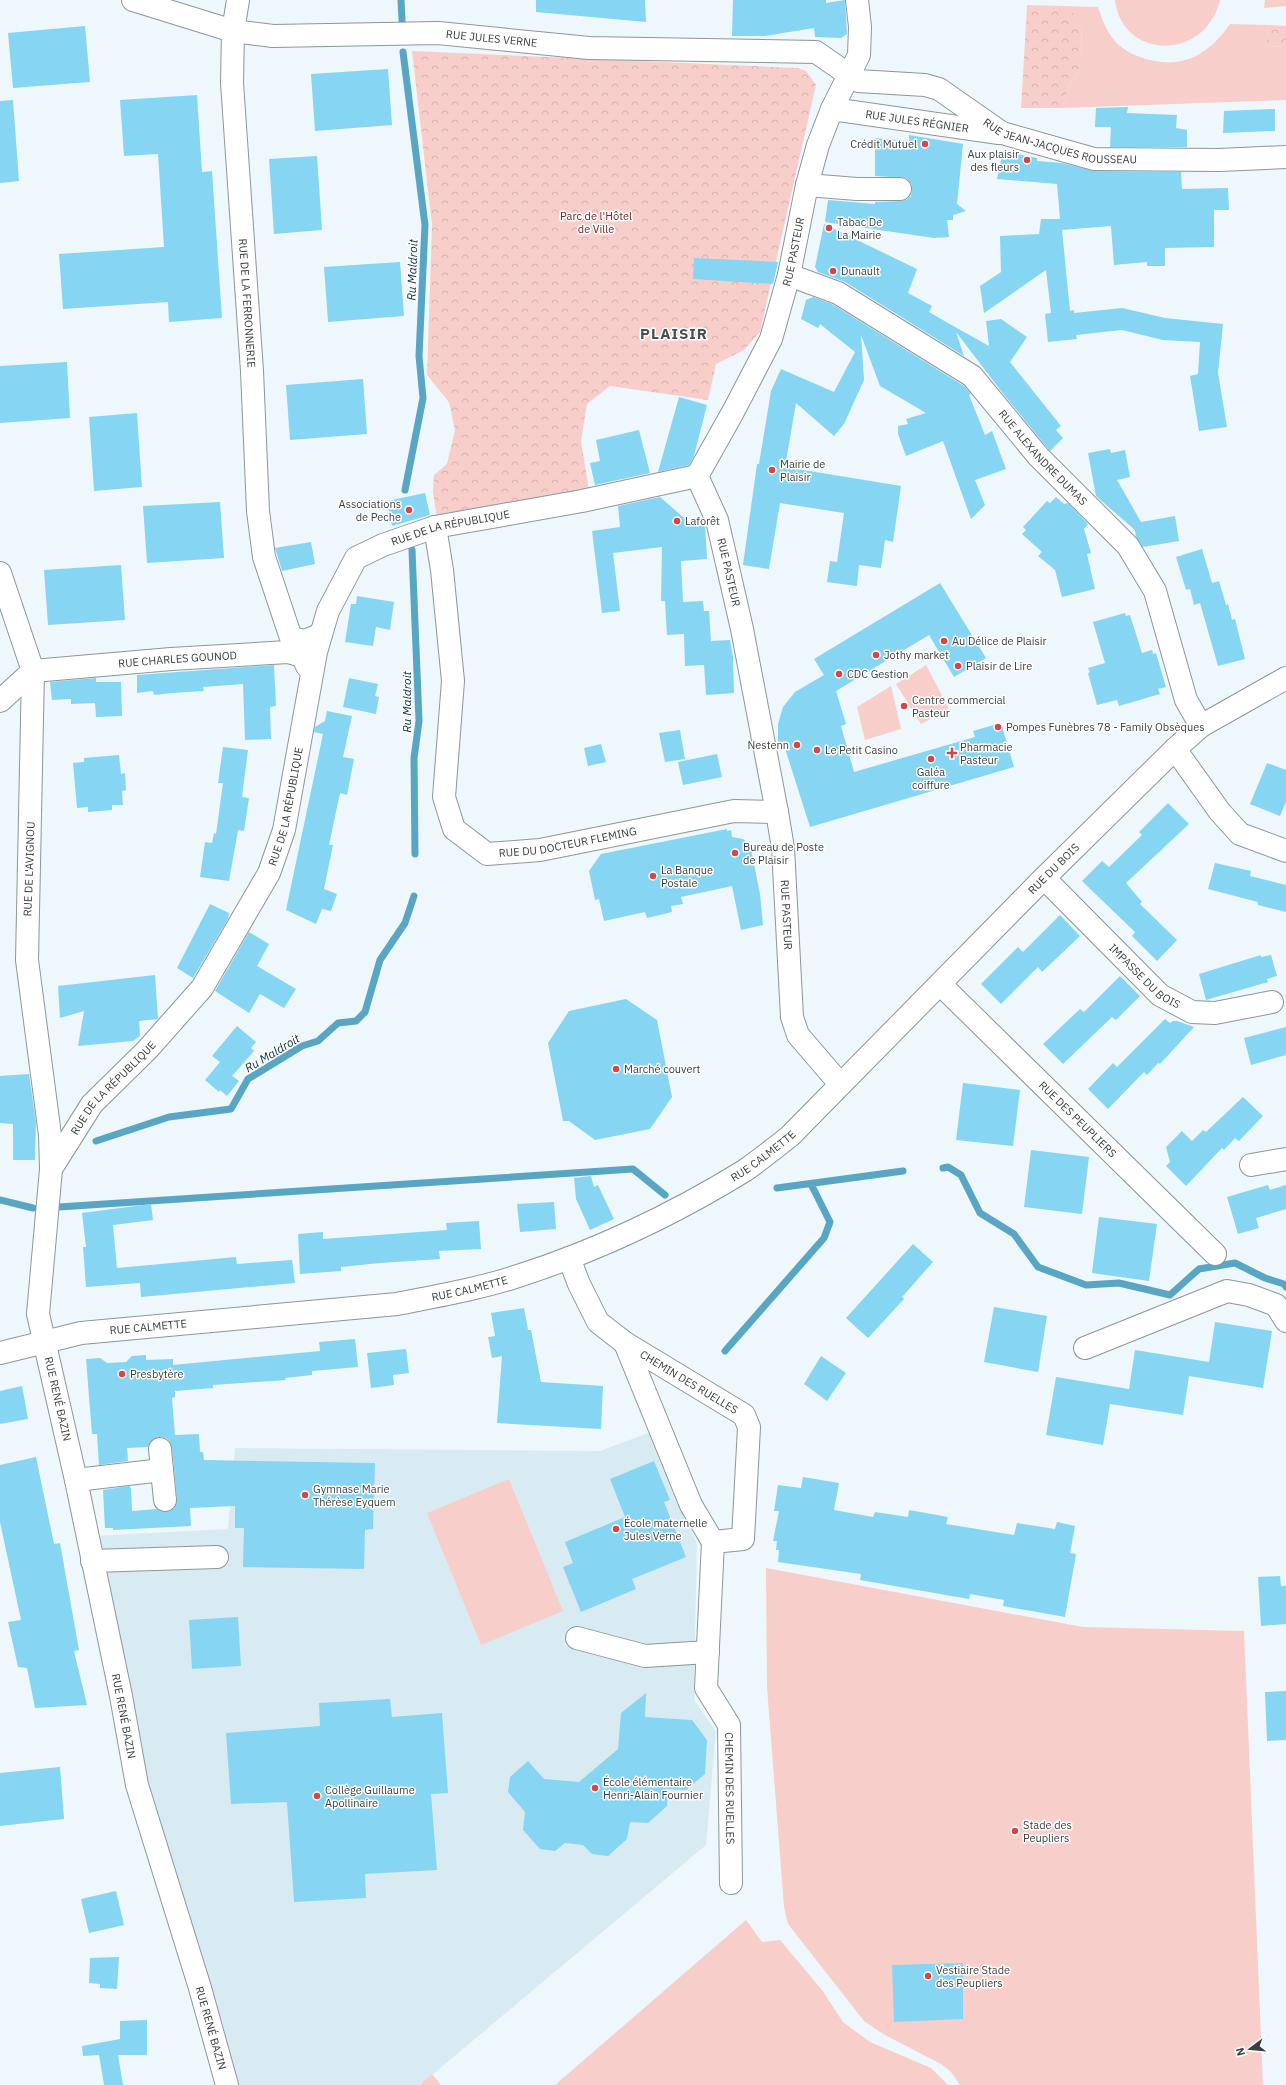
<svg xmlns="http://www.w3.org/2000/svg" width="1286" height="2085" viewBox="0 0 1286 2085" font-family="'IBM Plex Sans',sans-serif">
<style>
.built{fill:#d9ebf2}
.grass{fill:#f8ceca}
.forest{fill:url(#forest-crowns)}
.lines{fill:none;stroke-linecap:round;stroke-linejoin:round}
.stream{stroke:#58a6c3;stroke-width:7}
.building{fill:#86d5f2}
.minor-casing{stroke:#8d9699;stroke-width:24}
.minor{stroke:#fff;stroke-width:22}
.poi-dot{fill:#d54646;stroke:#fff;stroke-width:1.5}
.labels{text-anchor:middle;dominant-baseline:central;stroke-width:3;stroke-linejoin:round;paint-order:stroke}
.street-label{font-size:11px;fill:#3a3e3f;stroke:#fff}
.poi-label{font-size:11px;fill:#3a3e3f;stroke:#fff;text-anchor:start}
.park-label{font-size:11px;fill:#742021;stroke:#fff}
.water-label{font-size:12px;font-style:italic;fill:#072e3a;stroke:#fff}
.district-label{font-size:15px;font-weight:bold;letter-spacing:1px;fill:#485053;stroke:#fff}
</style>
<defs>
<pattern id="forest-crowns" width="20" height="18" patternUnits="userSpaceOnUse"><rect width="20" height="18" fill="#f8ceca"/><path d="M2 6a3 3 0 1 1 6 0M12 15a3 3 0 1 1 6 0" fill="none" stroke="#d5b2af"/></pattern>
</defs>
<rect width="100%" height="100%" fill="#eef7fb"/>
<!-- built -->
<path class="built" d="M651 1432 697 1544 694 1682 695 1701 716 1731 706 1845 420 2085H233L142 1760 93 1536 228 1529 235 1448 600 1451Z"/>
<!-- grass -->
<path class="grass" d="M1115 0H1220C1205 62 1122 60 1115 0Z
M1265 0H1286V6L1264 8Z
M1027 5 1098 7C1101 16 1104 25 1109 33 1116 45 1128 53 1140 57 1179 71 1207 57 1230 24L1268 25 1266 46 1286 47V100L1062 108 1069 86 1082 66 1081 20 1027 7Z
M926 665 949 709 921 724 896 684Z
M891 686 901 729 865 740 857 707Z
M509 1479 563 1611 481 1645 427 1513Z
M766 1568 1083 1627 1244 1631 1263 2085H960L951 2072 941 2064 883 2034 864 2021 788 1924 784 1907 767 1687Z
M746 1920 762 1942 780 1940 822 1990 843 2022 870 2042 931 2068 948 2085H555Z
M432 2074 441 2085H420Z"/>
<!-- forest -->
<path class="forest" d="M1027 7 1068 10 1081 20 1082 66 1069 86 1062 108H1021Z
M1268 25 1286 26V47L1266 46Z
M412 51 798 68 806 71 816 85 760 332 744 350 716 364 708 400 610 386 587 404 581 441 589 490 528 499 437 519 433 492 434 475 447 464 455 430 449 402 427 375 432 225Z"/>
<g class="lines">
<!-- stream -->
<path class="stream" d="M401 0 402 20
M403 52 425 225 419 356 423 398 405 490
M412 550 419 721 414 758 415 854
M96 1141 169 1117 231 1109 248 1079 302 1046 318 1041 338 1023 356 1021 365 1012 380 960 405 923 414 896
M943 1168 948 1167 961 1175 980 1213 1014 1234 1038 1267 1086 1285 1119 1283 1170 1295 1199 1269 1235 1263 1265 1278 1284 1284 1286 1287
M777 1188 903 1171
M0 1200 33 1208
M59 1207 633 1169 665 1195
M725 1351 824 1238 830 1222 811 1184"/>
</g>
<!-- building -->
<path class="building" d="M536 0H645L646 22 536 12Z
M733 0H826V3L845 0 847 34 841 38 815 37 814 28 765 36H732Z
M85 26 90 82 13 88 8 33Z
M388 69 392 125 315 131 311 74Z
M197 95 202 172 212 171 222 318 169 322 168 302 63 309 59 254 164 247 158 154 124 156 120 100Z
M13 100 19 181 0 183V101Z
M1128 107 1127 113 1177 115 1176 128 1187 130V147H1110L1111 127H1095L1096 108Z
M1275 109V131L1223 133 1224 111Z
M909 135 963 144 957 204 966 211 953 215V220H947L949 237 934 238 825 222 828 200 875 204V202L900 201 906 200 911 196 912 189 911 183 906 178 875 176V138L909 141Z
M1003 151 1037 158V161L1062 163 1094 171 1181 172 1182 189 1228 188 1229 210H1214V247L1165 248V266H1147V262L1114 265 1111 226 1062 230 1070 311 1074 310V313L1122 308 1165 318 1223 324 1218 373 1227 427 1199 431 1190 376 1198 374 1200 342 1163 340 1122 330 1076 335 1077 339 1048 342 1045 314 1051 313 1046 270 984 313 980 286 1001 272 1000 236 1039 234 1041 219H1060L1057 184 997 179Z
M317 156 322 230 274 234 269 159Z
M824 224 917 269 908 293 932 306 929 312 948 323 989 346 986 321 1001 319 1027 337 1010 362 1061 426 1056 430 1063 438 1050 451 1005 396 956 332 964 356 845 282 818 272 815 267Z
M694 258 778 262 773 284 693 279Z
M400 262 404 316 328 322 324 267Z
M813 297 832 304 964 386 971 394 969 395 985 435 992 431 1006 469 975 480 985 505 971 519 943 441 906 456 898 434V426L908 424 906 419 926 413 880 386 861 335 864 380 844 424 834 436 796 403 785 467 901 486 893 542 885 540 881 568 859 565 857 586 827 582 830 561 837 562 844 513 780 503 769 569 743 565 757 464H759L771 391 781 369 834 392 855 352 820 324 818 328 801 319 806 300Z
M67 362 70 418 0 423V366Z
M363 379 367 434 290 440 286 385Z
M679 397 707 405 694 456 689 465 658 472Z
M137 413 142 487 94 491 89 417Z
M639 430 650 473 595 485 590 463 600 461 596 440Z
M1110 449 1111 453 1125 450 1130 477 1117 480 1141 522 1175 516 1179 541 1143 547 1136 537 1135 530 1096 496 1088 453Z
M425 493 430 515 392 526 387 501Z
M660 497 690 523 705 524 707 559 681 561 683 602 703 601 704 611H709L711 641 730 640 733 657 734 693 706 695 704 665 685 666 684 634 667 635 665 601H661L662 547 613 553 620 611 602 613 592 531 620 527 618 506Z
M1056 497 1064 504 1068 503 1088 524 1084 529 1091 553 1087 554 1095 589 1062 597 1055 570 1038 556 1042 552 1022 534 1026 530 1023 527 1047 501 1050 503Z
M220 502 224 558 147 563 143 506Z
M311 542 315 564 282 571 275 548Z
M1202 549 1212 583 1219 581 1226 605 1228 604 1232 620 1235 619 1245 659 1218 666 1200 603 1194 605 1190 589 1186 590 1176 557Z
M121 565 125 620 48 625 44 570Z
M940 583 986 658 954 677 929 635 836 691 846 724 841 726 854 772 975 737 973 731 1001 723 1014 767 810 827 783 742H778V724L783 707 795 692 824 675 814 659Z
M357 596 394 602 390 630 376 627 373 646 345 642 351 604H356Z
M1125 613 1126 616 1130 615 1142 653 1152 650 1153 654 1156 653 1166 687 1158 689 1160 694 1119 706 1117 700 1097 705 1088 673 1090 672 1088 668 1105 663 1093 622Z
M274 665 276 706 270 707 271 739 245 740 243 684 203 687 204 691 172 693 154 695 153 691 137 693V675Z
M96 678V682H121L122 716 96 717 95 703 71 704V699L52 700 50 682Z
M349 678 378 684 375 696 379 697 376 714 343 707Z
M327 711 352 716 343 757 354 759 347 795 340 793 329 845H333L324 889 337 894 331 911 322 909 316 924 286 910 323 734 314 732 315 727 325 721Z
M680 730 685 759 665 762 659 733Z
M601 744 606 762 588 766 584 748Z
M223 747 248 750 242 797 249 798 244 831 238 830 229 881 200 877 205 842 212 843 214 833 216 834 223 783H218Z
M717 754 722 777 683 785 678 762Z
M119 755 121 774 125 773 126 790 122 791 123 805H112V810L88 812V807L77 808 73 763 84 762V758Z
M1267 763 1286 770V802L1280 816 1250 804Z
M1168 803 1189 824 1126 883 1142 902 1140 904 1177 940 1157 961 1132 936 1135 932 1082 881 1102 861 1109 867 1142 835 1139 832Z
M727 829V831L731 830 732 837 743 839 750 844 760 894 763 925 741 930 732 886 681 897 683 904 671 906 672 912 647 918 645 912 604 921 599 899 595 900 589 871 601 854Z
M1215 863 1251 871 1250 876 1286 885V912L1258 905V902L1208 889Z
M210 904 229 913 228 919 193 978 177 968Z
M1060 915 1080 936 1042 972 1038 967 1001 1004 981 984 1018 947 1023 952Z
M249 932 269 944 257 966 296 989 284 1008 260 994 249 1013 215 991Z
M1261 955V957L1271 955 1277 976 1267 979 1268 982 1206 1000 1199 974Z
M155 975 158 1019 139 1021 140 1036 133 1041 78 1046 84 1011 60 1018 58 986Z
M1120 976 1140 996 1116 1020 1112 1017 1063 1064 1043 1044 1080 1009 1084 1012Z
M626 999 657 1020 672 1097 650 1129 595 1140 569 1121H563L548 1043 569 1011Z
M1165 1019 1170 1023 1173 1021H1177L1194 1027 1160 1064 1158 1063 1147 1075 1144 1072 1108 1109 1088 1089 1113 1063 1117 1067Z
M237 1026 256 1042 251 1048 254 1051 232 1076 239 1081 227 1096 220 1090 219 1092 205 1080 220 1062 212 1056Z
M1286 1027V1055L1251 1065 1244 1038Z
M29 1074 36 1123 35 1160H13V1124L0 1123V1076Z
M963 1083 1020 1090 1013 1146 956 1140Z
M1243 1097 1263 1116 1239 1141 1235 1138 1224 1150 1222 1148 1186 1186 1166 1166 1170 1162 1166 1147 1182 1131 1192 1141 1203 1130 1206 1132Z
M1031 1150 1089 1157 1082 1214 1024 1207Z
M591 1176 594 1187 598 1185 614 1219 590 1230 576 1199 574 1178Z
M1268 1185 1270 1190 1286 1185V1209L1256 1218 1259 1228 1238 1234 1227 1197Z
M554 1202 556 1229 520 1232 517 1204Z
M151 1204 153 1220 113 1225 117 1268 236 1257 237 1264 292 1260 295 1283 141 1297 140 1283 86 1287 83 1247H86L82 1213Z
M1099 1217 1157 1224 1149 1281 1092 1273Z
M479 1221 481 1249 439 1251 440 1259 380 1263 341 1267V1271L300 1274 298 1234 323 1232V1239L447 1230 446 1223Z
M913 1244 933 1262 902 1297 904 1299 868 1338 846 1318Z
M994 1307 1047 1316 1038 1372 984 1362Z
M524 1308 528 1330H531L541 1382 603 1386 601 1429 497 1423 502 1356 492 1358 488 1337 495 1336 491 1313Z
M1215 1322 1272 1331 1263 1388 1189 1376 1183 1415 1110 1404 1103 1445 1046 1435 1056 1377 1129 1389 1135 1350 1209 1362Z
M355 1339 358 1367 312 1371V1375L285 1378 286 1380 213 1385V1388L175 1391V1397L172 1398 175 1435 199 1434 200 1452H203L204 1460 375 1463 373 1529 365 1530 364 1569 243 1567 244 1528H235V1506L190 1508 191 1526 113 1530V1528H105L103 1490 129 1486 131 1488 132 1511 157 1509 166 1512 174 1508H190H174L177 1499 172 1448 170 1442 166 1438 159 1437 153 1439 148 1447 127 1448 128 1461 99 1465 97 1434H92L86 1359 100 1358 107 1363 126 1362 132 1356 146 1355V1360L173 1359V1365L320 1351 319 1342Z
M406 1349 409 1373 393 1375 394 1385 371 1388 367 1353Z
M821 1356 846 1373 827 1401 804 1384Z
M22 1386 28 1419 0 1424V1391Z
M36 1457 54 1544 60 1543 79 1650 74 1651 87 1705 35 1708 27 1668 18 1667 8 1622 21 1620 0 1522V1465Z
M654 1461 670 1500 664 1502 686 1557 632 1579 636 1589 581 1612 563 1567 573 1563 565 1542 625 1517 610 1479Z
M803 1477 839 1483 834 1510 873 1517 875 1512 908 1517 909 1510 948 1517 946 1524 1014 1535 1017 1523 1055 1529 1057 1522 1075 1526 1070 1553 1076 1554 1065 1617 1003 1606 1004 1600 970 1594 969 1599 860 1580 861 1574 778 1562 779 1550H776L777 1541H773L779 1511H774L778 1485 801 1488Z
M1280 1576 1281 1586H1286V1624L1261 1626 1258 1577Z
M238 1617 241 1666 192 1669 189 1620Z
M1286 1691V1740L1267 1741 1265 1692Z
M646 1693 645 1717 692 1720 707 1740 705 1774 686 1790 668 1789 667 1806 648 1823 630 1822 627 1839 608 1856 592 1854 583 1845 565 1843 555 1851 540 1849 523 1830 525 1812 508 1792 510 1777 528 1761 544 1779 579 1782 618 1749 621 1713Z
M390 1699 392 1717 442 1713 448 1793 431 1794 437 1870 365 1874 366 1898 294 1902 287 1802 231 1804 226 1733 320 1726 319 1703Z
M60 1767 64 1819 0 1826V1773Z
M116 1891 124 1925 89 1933 81 1899Z
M119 1957 117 1989 100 1988V1984L89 1983 90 1958Z
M963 1963V2019L894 2022 892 1965Z
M147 2020V2055H118L123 2085H104L99 2055 83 2056 82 2046 120 2039V2021Z"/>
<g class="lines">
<defs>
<g id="minor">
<path id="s1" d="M133 0 233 31 273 36 438 33 589 48 816 52 858 81 925 85 939 89 1002 133 1094 159 1219 160 1286 157"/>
<path id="s2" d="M238 0 233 31 232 83 252 371 258 511 264 557 291 638 305 641 321 634"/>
<path id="s3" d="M832 109 999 133"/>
<path d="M807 185 857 189H900"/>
<path id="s4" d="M789 275 838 293 972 376 1038 456 1128 546 1155 591 1186 700 1201 726"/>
<path id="s5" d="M697 476 717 520 742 629 777 812 783 848 792 1017 798 1035 840 1084"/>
<path id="s6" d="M697 476 733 412 771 339 789 275 807 185 818 145 832 109 859 55 860 27 857 0"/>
<path id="s7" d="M435 527 442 570 453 681 444 797 454 829 487 854 540 850 734 811 777 812"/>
<path d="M0 573 33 671 27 960 50 1135 51 1169"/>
<path id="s8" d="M33 671 171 659 288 652 302 656 307 666"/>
<path d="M0 701 33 671"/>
<path d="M1175 749 1220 812 1240 834 1286 851"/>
<path id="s9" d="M1044 878 1160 995 1192 1012 1215 1013 1272 1002"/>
<path id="s10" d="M940 984 1215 1254"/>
<path d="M1251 1165 1286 1159"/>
<path d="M569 1258 579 1284 598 1322 625 1343"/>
<path d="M625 1343 744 1415 749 1427 743 1539 713 1542 691 1505Z"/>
<path d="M1085 1348 1227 1291 1249 1295 1276 1305 1286 1321"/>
<path id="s11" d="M0 1353 81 1333 397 1304C437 1296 479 1289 518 1276 596 1251 674 1214 744 1171 760 1160 775 1148 790 1136L1044 878 1175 749 1201 726 1286 678"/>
<path d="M162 1470 165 1500"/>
<path d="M76 1480 162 1470 160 1449"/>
<path id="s12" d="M713 1542 706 1688 729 1725 731 1883"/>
<path d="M92 1561 217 1557"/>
<path d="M577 1638 645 1656 708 1652"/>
<path id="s13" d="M227 2085 200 1988 137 1785 121 1696 76 1480 38 1314 51 1169 92 1104 147 1050 202 988 269 873 284 830 316 652 328 611 356 558 383 545 435 527 582 501 697 476"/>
</g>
</defs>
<!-- minor casing -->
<use href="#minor" class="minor-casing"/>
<!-- minor -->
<use href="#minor" class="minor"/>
</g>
<!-- markers -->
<g class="poi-dot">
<circle cx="925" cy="144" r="4"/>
<circle cx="1027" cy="160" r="4"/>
<circle cx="829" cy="228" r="4"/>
<circle cx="833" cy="271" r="4"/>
<circle cx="772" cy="470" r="4"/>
<circle cx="409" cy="510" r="4"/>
<circle cx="677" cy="521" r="4"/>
<circle cx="944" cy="641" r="4"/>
<circle cx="876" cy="655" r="4"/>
<circle cx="958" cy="666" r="4"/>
<circle cx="839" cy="674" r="4"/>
<circle cx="904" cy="706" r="4"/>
<circle cx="998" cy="727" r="4"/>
<circle cx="797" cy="745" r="4"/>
<circle cx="817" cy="750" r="4"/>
<path d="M950 747h4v4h4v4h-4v4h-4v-4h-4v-4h4z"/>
<circle cx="931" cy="759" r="4"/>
<circle cx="735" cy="853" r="4"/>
<circle cx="653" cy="876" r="4"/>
<circle cx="616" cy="1069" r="4"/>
<circle cx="122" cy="1374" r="4"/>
<circle cx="305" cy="1495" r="4"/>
<circle cx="616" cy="1529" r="4"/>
<circle cx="595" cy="1788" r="4"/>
<circle cx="317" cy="1796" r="4"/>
<circle cx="1015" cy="1831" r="4"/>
<circle cx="928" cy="1976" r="4"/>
</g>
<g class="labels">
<!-- street labels -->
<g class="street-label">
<text stroke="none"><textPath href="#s1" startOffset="364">RUE JULES VERNE</textPath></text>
<text stroke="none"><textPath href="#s3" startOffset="86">RUE JULES RÉGNIER</textPath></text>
<text stroke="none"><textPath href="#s1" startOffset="957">RUE JEAN-JACQUES ROUSSEAU</textPath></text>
<text stroke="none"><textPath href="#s6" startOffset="246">RUE PASTEUR</textPath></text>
<text stroke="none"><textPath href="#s2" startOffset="304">RUE DE LA FERRONNERIE</textPath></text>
<text stroke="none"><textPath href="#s4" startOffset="318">RUE ALEXANDRE DUMAS</textPath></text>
<text stroke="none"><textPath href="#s13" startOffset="1739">RUE DE LA RÉPUBLIQUE</textPath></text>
<text stroke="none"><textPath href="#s5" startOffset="102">RUE PASTEUR</textPath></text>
<text stroke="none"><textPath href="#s8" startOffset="145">RUE CHARLES GOUNOD</textPath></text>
<text stroke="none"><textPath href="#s13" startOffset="1379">RUE DE LA RÉPUBLIQUE</textPath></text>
<text stroke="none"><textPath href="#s7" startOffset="428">RUE DU DOCTEUR FLEMING</textPath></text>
<text transform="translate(29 869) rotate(-88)">RUE DE L'AVIGNOU</text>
<text stroke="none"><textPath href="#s11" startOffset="1208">RUE DU BOIS</textPath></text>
<text stroke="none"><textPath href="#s5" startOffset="450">RUE PASTEUR</textPath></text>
<text stroke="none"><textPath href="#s9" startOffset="141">IMPASSE DU BOIS</textPath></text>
<text stroke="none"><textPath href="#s13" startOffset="1043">RUE DE LA RÉPUBLIQUE</textPath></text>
<text stroke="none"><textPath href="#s10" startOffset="193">RUE DES PEUPLIERS</textPath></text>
<text stroke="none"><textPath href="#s11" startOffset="799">RUE CALMETTE</textPath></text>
<text stroke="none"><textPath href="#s11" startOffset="475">RUE CALMETTE</textPath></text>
<text stroke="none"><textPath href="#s11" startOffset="151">RUE CALMETTE</textPath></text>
<text transform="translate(689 1382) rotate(31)">CHEMIN DES RUELLES</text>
<text transform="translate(58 1399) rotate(77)">RUE RENÉ BAZIN</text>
<text transform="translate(124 1716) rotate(79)">RUE RENÉ BAZIN</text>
<text stroke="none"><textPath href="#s12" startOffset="253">CHEMIN DES RUELLES</textPath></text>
<text transform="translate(211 2028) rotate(74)">RUE RENÉ BAZIN</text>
</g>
<!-- poi labels -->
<g class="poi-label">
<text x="917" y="144" text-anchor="end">Crédit Mutuel</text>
<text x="1019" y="154" text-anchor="end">Aux plaisir<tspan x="1019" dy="13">des fleurs</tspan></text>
<text x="837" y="222">Tabac De<tspan x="837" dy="13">La Mairie</tspan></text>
<text x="841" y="271">Dunault</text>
<text x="780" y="464">Mairie de<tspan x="780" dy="13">Plaisir</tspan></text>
<text x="401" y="504" text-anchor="end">Associations<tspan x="401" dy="13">de Peche</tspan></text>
<text x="685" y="521">Laforêt</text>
<text x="952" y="641">Au Délice de Plaisir</text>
<text x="884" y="655">Jothy market</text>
<text x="966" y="666">Plaisir de Lire</text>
<text x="847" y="674">CDC Gestion</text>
<text x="912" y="700">Centre commercial<tspan x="912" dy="13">Pasteur</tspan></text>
<text x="1006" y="727">Pompes Funèbres 78 - Family Obsèques</text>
<text x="789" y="745" text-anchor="end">Nestenn</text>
<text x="960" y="747">Pharmacie<tspan x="960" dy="13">Pasteur</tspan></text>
<text x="825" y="750">Le Petit Casino</text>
<text x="931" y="772" text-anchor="middle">Galéa<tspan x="931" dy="13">coiffure</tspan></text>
<text x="743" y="847">Bureau de Poste<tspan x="743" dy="13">de Plaisir</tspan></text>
<text x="661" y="870">La Banque<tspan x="661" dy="13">Postale</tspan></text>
<text x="624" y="1069">Marché couvert</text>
<text x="130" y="1374">Presbytère</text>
<text x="313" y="1489">Gymnase Marie<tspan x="313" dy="13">Thérèse Eyquem</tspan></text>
<text x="624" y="1523">École maternelle<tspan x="624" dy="13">Jules Verne</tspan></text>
<text x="603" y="1782">École élémentaire<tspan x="603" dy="13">Henri-Alain Fournier</tspan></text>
<text x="325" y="1790">Collège Guillaume<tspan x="325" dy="13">Apollinaire</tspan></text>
<text x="1023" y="1825">Stade des<tspan x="1023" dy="13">Peupliers</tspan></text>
<text x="936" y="1970">Vestiaire Stade<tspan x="936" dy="13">des Peupliers</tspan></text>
</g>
<!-- park labels -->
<g class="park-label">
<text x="596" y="216">Parc de l'Hôtel<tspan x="596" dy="13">de Ville</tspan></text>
</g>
<!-- water labels -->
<g class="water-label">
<text transform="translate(412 270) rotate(-88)">Ru Maldroit</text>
<text transform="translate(406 702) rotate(-90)">Ru Maldroit</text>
<text transform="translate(272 1053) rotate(-31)">Ru Maldroit</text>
</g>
<!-- district labels -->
<g class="district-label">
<text x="674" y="333">PLAISIR</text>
</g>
</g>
<!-- north arrow -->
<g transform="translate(1250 2049) rotate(254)" stroke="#ffffff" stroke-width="3" paint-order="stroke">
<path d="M0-3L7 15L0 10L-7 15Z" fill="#3a3e3f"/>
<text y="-6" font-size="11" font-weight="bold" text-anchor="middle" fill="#3a3e3f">N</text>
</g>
</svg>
